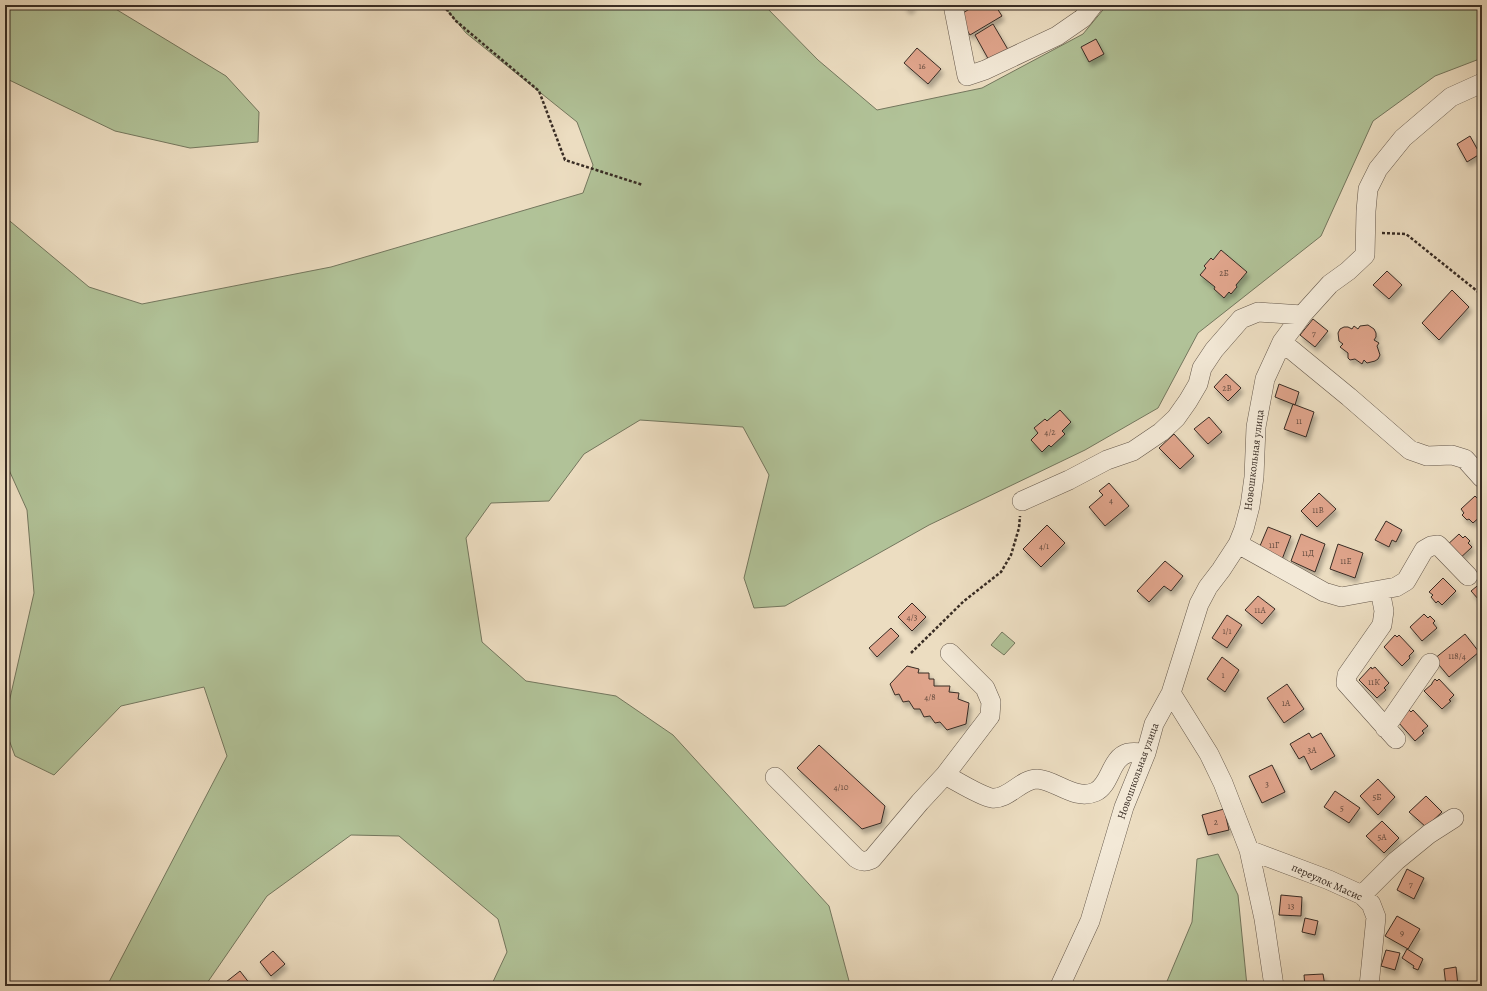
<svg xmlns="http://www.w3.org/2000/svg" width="1487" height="991" viewBox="0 0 1487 991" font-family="Alegreya,serif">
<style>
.green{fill:#b1c298;stroke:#74775e}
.building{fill:#dfa48b;stroke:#382c24;filter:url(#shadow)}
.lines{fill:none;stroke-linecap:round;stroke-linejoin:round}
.minor-casing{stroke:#65584b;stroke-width:20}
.path{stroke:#382c24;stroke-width:2.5;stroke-dasharray:3 2;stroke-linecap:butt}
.minor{stroke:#f3e9d7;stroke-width:19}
.labels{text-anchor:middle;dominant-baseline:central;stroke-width:3;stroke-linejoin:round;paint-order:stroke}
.number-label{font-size:9px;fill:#624a3e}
.street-label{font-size:11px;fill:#382c24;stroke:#f3e9d7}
</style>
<defs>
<filter id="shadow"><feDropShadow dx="2.5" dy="4.5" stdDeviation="2" flood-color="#0004"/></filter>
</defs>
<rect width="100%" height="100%" fill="#ecddc1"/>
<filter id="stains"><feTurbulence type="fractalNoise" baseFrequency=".005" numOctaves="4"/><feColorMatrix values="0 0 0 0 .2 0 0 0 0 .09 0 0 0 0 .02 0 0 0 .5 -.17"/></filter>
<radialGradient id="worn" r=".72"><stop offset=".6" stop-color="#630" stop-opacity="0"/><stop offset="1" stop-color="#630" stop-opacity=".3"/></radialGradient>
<!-- green -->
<path class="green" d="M5 5H109L226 76 259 112 258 142 190 148 115 131 5 78Z
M443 5H764L818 60 877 110 982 88 1083 34 1107 5H1482V58L1435 76 1373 121 1321 236 1198 333 1158 408 1085 450 929 525 785 606 754 608 744 578 769 475 743 427 640 420 584 454 549 501 491 503 466 538 482 642 526 681 616 696 673 735 829 906 849 981 846 986H491L507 952 498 919 399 836 351 835 267 896 205 986H110L109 982 227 756 204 687 121 706 54 775 15 756 5 729V720L34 593 27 510 5 461V217L89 287 142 304 331 267 583 193 593 165 577 122 466 33Z
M1002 632 1015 643 1004 655 991 645Z
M1218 854 1238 895 1247 986H1165L1192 922 1197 859Z"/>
<!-- building -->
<path class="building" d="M903 5H914L909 10Z
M976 5H995L1002 16 970 35 958 16Z
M993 24 1010 53 991 64 975 35Z
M1096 39 1104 54 1089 62 1081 47Z
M917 48 941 69 928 84 904 63Z
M1470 136 1480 154 1467 162 1457 144Z
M1221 250 1247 272 1236 285 1237 287 1231 294 1229 292 1224 298 1214 289 1215 287 1200 275 1206 268 1204 266 1211 258 1213 260Z
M1387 271 1402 285 1389 299 1373 285Z
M1452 290 1469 307 1439 340 1422 323Z
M1313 319 1328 331 1315 347 1300 335Z
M1368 325 1374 329 1376 333V337L1374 340 1379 343 1377 346 1380 355 1378 359 1375 361 1367 363 1364 360 1362 364 1355 359 1350 360 1348 358V353L1340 347 1343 344 1339 341 1338 333 1340 329 1344 327H1348L1352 329 1354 326 1358 329 1360 326Z
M1226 374 1241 388 1228 401 1214 387Z
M1279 384 1299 392 1295 405 1275 397Z
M1293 404 1314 412 1306 437 1284 429Z
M1060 410 1071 422 1062 431 1065 434 1051 447 1049 445 1042 452 1031 440 1038 433 1034 428 1045 419 1047 421Z
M1209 417 1222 432 1208 444 1194 429Z
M1174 434 1194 456 1180 469 1159 448Z
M1109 483 1129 506 1105 526 1089 507 1103 495 1099 491Z
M1319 493 1336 509 1317 527 1301 511Z
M1475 496 1482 503V515L1473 523 1469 519 1467 520 1462 515 1464 513 1461 509Z
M1386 521 1402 530 1396 542 1392 540 1389 547 1375 540Z
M1047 525 1065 543 1041 567 1023 549Z
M1268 527 1291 536 1281 562 1257 553Z
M1301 534 1325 544 1315 572 1291 561Z
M1459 534 1463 538 1465 536 1470 541 1468 543 1472 547 1457 561 1445 547Z
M1338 544 1363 553 1355 578 1330 569Z
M1165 561 1183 576 1171 591 1164 586 1149 602 1137 591Z
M1443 578 1456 591 1442 605 1438 601 1436 603 1431 597 1433 595 1429 592Z
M1482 582V599L1480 601 1471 591Z
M1258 596 1275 609 1262 624 1245 610Z
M912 603 926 617 912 631 898 617Z
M1424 614 1428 618 1430 616 1435 621 1433 623 1437 628 1422 641 1410 627Z
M1227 615 1242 625 1227 648 1212 638Z
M891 628 899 636 877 657 869 648Z
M1465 634 1479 652 1449 677 1434 659Z
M1395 635 1397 637 1399 635 1414 651 1409 656 1410 658 1402 666 1384 647Z
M1222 657 1239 670 1225 692 1207 679Z
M907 666 919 669 918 673H929V679H934V686H950L949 692 959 693 958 699 969 703 966 724 947 730 940 722 935 723 930 716 924 717 920 709H914L909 701 903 702 899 694 895 695 890 684Z
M1371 667 1372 669 1375 667 1389 683 1384 688 1386 690 1377 698 1359 680Z
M1435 679 1437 681 1439 679 1454 695 1449 700 1451 701 1442 709 1424 691 1432 684V683Z
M1287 684 1304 709 1284 723 1267 698Z
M1409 710 1411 712 1413 710 1428 726 1422 731 1424 733 1415 741 1398 722Z
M1309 733 1312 738 1321 733 1335 756 1311 770 1304 756 1299 759 1290 744Z
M819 745 885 806 881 823 862 829 797 768Z
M1272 765 1285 792 1262 803 1249 776Z
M1378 779 1395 797 1378 815 1360 796Z
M1335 791 1360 808 1349 823 1324 807Z
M1426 796 1442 812 1426 827 1409 812Z
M1224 809 1229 830 1208 835 1202 815Z
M1382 821 1399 838 1384 853 1366 836Z
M1407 869 1424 878 1414 899 1397 890Z
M1281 895 1302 897 1301 916 1279 915Z
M1397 916 1420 929 1408 949 1385 936Z
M1305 918 1318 921 1315 935 1302 932Z
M1407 949 1423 959 1418 970 1413 968 1414 966 1402 958Z
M1386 950 1400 953 1395 970 1381 966Z
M273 951 285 964 271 976 260 962Z
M1456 967 1458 986H1446L1444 969Z
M240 971 250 984 249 986H229L226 982Z
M1323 974 1325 986H1305L1304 975Z"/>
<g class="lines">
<defs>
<path id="minor" d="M953 5 967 76 985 70 1057 36 1083 18 1093 5
M1282 342 1349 397 1410 450 1427 456 1452 455 1465 459 1482 478
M1022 501 1069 480 1107 460 1133 451 1161 432 1176 418 1188 401 1198 384 1202 368 1214 350 1241 319 1258 312 1302 315
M1238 544 1324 592 1341 597 1396 587 1406 581 1424 550 1431 546 1438 545 1468 576
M1380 590 1384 611 1382 625 1347 675 1346 683 1396 739
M950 653 985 688 991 702 990 716 945 775C957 781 980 796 992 798 1008 800 1021 779 1037 779 1056 780 1075 801 1095 792 1111 785 1110 758 1128 753 1133 752 1140 753 1146 753
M1171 693 1209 754 1223 783 1249 850 1264 919 1274 986
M1385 728 1430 663
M775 777 856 858C862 862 865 862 872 859L920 802 945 775
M1249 850 1329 880 1362 895 1371 904 1376 917 1369 986
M1362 895 1396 861 1429 834 1454 818
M1060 986 1090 921 1124 807 1146 753 1154 724 1171 693 1199 604 1208 587 1221 570 1238 544 1244 529 1250 506 1254 477 1256 427 1265 379 1282 342 1302 315 1330 284 1348 271 1365 255 1366 211 1368 189 1378 169 1403 138 1451 97 1482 83"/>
</defs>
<!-- minor casing -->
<use href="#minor" class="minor-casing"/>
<!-- path -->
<path class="path" d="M443 5 456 21 539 91 565 160 643 185
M1382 233 1406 234 1482 295
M911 653 964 601 1001 572 1011 555 1019 528 1020 516"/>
<!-- minor -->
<use href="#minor" class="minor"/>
</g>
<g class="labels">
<!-- number labels -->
<g class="number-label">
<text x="922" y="66">16</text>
<text x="1224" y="273">2Б</text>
<text x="1314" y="333">7</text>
<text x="1227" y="388">2В</text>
<text x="1299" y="421">11</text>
<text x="1050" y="432">4/2</text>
<text x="1111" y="500">4</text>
<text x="1318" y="510">11В</text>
<text x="1274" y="545">11Г</text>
<text x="1044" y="546">4/1</text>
<text x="1308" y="553">11Д</text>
<text x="1346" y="561">11Е</text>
<text x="1260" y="610">11А</text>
<text x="912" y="617">4/3</text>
<text x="1227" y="631">1/1</text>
<text x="1457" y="656">118/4</text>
<text x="1223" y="675">1</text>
<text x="1374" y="682">11К</text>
<text x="930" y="697">4/8</text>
<text x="1286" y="703">1А</text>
<text x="1312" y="750">3А</text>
<text x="1267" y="784">3</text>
<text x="841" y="787">4/10</text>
<text x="1377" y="797">5Б</text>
<text x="1342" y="808">5</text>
<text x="1216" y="822">2</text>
<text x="1382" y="837">5А</text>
<text x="1411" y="884">7</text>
<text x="1291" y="906">13</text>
<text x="1402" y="933">9</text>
</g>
<!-- street labels -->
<g class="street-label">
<text transform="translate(1254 460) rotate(-83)">Новошкольная улица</text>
<text transform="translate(1138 771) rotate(-70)">Новошкольная улица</text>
<text transform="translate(1327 882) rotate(24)">переулок Масис</text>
</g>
</g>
<!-- margin -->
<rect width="1487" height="991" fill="none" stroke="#ecddc1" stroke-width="20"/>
<rect x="6" y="6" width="1475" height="979" fill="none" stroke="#382c24" stroke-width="2"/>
<rect x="10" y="10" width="1467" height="971" fill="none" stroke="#382c24"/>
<rect width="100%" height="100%" filter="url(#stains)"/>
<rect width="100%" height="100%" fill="url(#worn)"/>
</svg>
